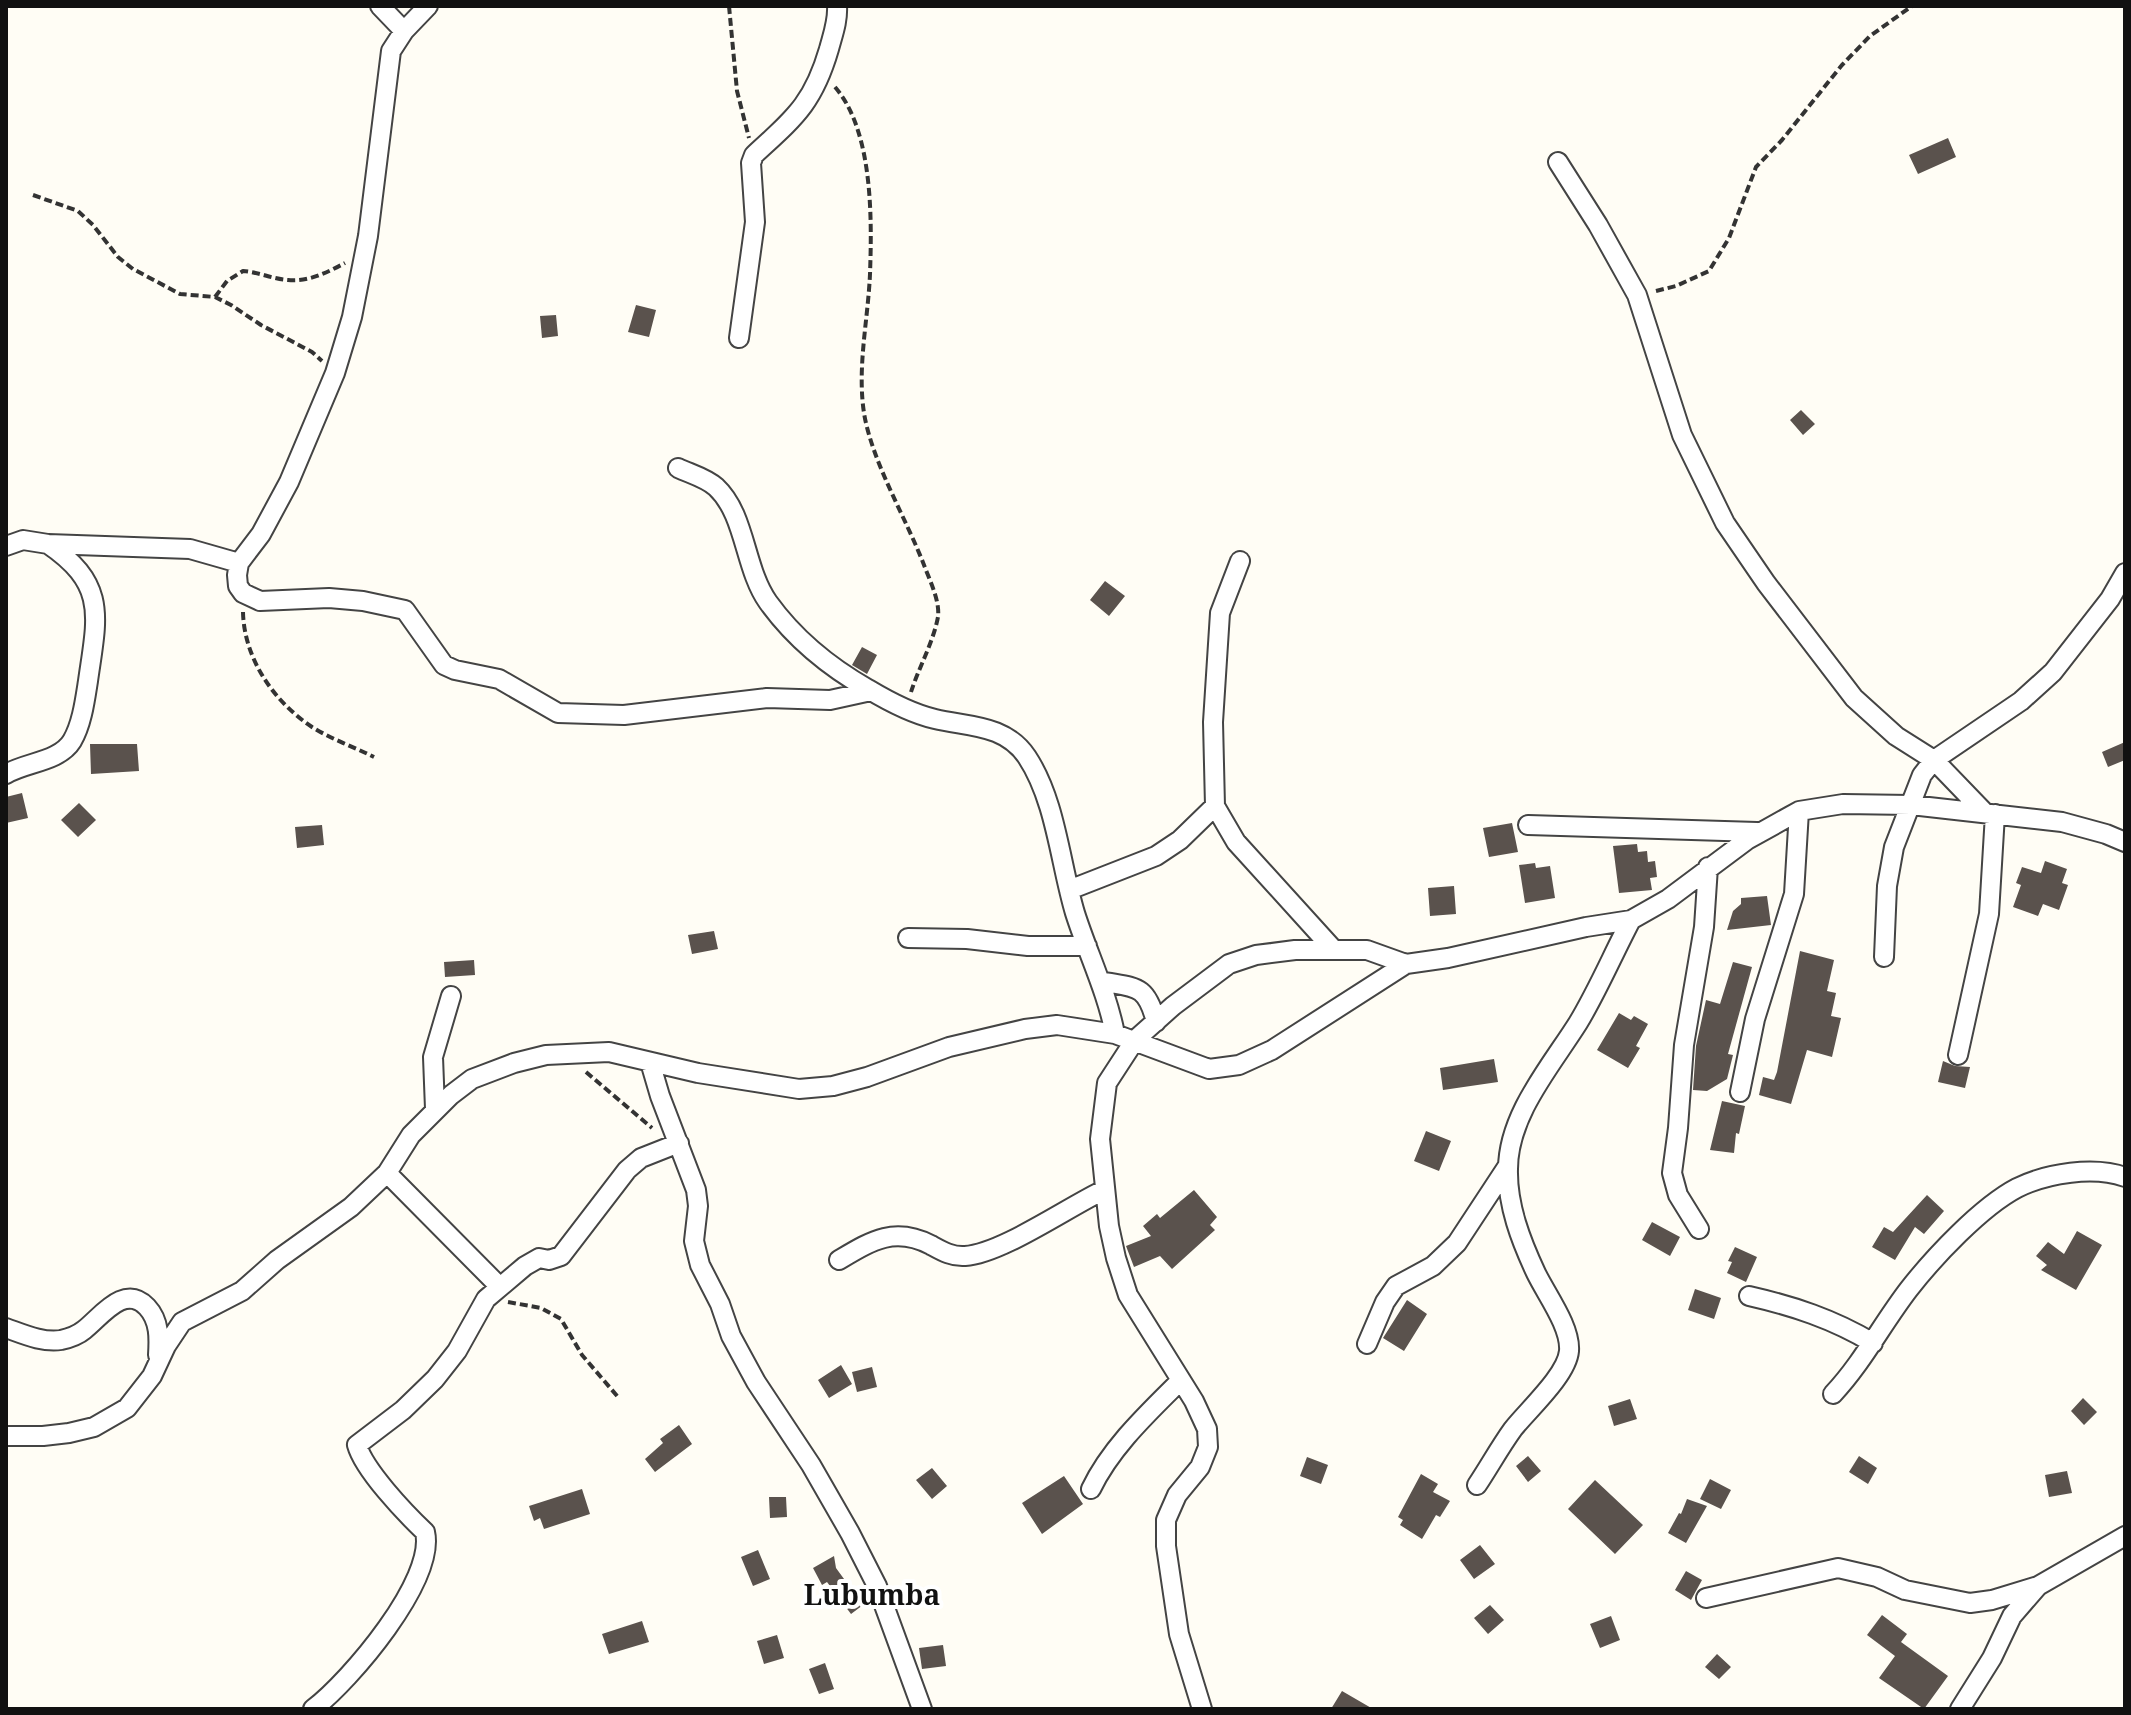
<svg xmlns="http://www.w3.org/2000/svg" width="2131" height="1715" viewBox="0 0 2131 1715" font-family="'Noto Serif',serif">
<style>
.building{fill:#5a524d}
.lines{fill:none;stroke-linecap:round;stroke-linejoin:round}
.street-casing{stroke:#444;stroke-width:22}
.path{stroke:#333;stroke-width:4;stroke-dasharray:8 4;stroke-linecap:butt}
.street{stroke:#fff;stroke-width:18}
.labels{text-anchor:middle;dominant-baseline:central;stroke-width:8;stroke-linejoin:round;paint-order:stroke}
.quarter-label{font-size:28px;font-weight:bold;fill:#111;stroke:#fff}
</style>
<rect width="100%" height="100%" fill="#fffdf5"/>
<!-- building -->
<path class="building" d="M1948 138 1956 157 1918 174 1909 155Z
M636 305 656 310 649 337 628 332Z
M556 315 558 336 542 338 540 316Z
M1801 410 1815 424 1803 435 1790 420Z
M1105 581 1125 596 1109 616 1090 600Z
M862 647 877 655 867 674 852 665Z
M2125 742V760L2108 767 2102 752Z
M90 744H137L139 771 91 774Z
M22 793 28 818 6 823V797Z
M79 803 96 820 78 837 61 820Z
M1512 823 1518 852 1489 857 1483 828Z
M322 825 324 845 297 848 295 827Z
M1637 844 1638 852 1647 851 1648 862 1655 861 1657 877 1650 878 1652 890 1619 893 1613 846Z
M2045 861 2067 869 2062 883 2068 885 2059 910 2043 904 2038 916 2013 907 2021 885 2016 883 2022 867 2041 873Z
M1535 863 1536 868 1550 866 1555 898 1525 903 1519 865Z
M1454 886 1456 914 1430 916 1428 888Z
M1767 896 1771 925 1727 930 1733 911 1741 904V898Z
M714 931 718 949 692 954 688 935Z
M1800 951 1834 960 1827 991 1836 993 1831 1016 1841 1018 1832 1057 1807 1050 1791 1104 1759 1095 1763 1077 1774 1080 1777 1072Z
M474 960 475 975 445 977 444 962Z
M1733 962 1752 967 1728 1054 1733 1055 1727 1079 1707 1091 1693 1090 1696 1046 1706 1000 1720 1004Z
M1619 1013 1631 1020 1634 1016 1648 1024 1636 1046 1640 1048 1628 1068 1597 1050Z
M1494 1059 1498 1082 1443 1090 1440 1068Z
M1943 1061 1955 1066 1970 1067 1965 1088 1938 1082Z
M1722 1101 1745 1106 1739 1134 1736 1133 1734 1153 1710 1150Z
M1426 1131 1451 1141 1439 1171 1414 1161Z
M1194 1190 1217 1217 1210 1225 1215 1230 1172 1269 1160 1256 1134 1267 1126 1246 1151 1236 1143 1226 1157 1214 1160 1218Z
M1927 1195 1944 1211 1924 1234 1915 1227 1895 1260 1872 1247 1884 1227 1893 1232Z
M1652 1222 1680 1237 1670 1256 1642 1240Z
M2077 1231 2102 1245 2076 1290 2041 1270 2047 1265 2036 1256 2048 1242 2064 1254Z
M1735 1247 1757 1257 1746 1282 1727 1273 1732 1262 1728 1261Z
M1695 1289 1721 1298 1714 1319 1688 1310Z
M1407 1300 1427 1314 1404 1351 1383 1338Z
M841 1365 852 1384 829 1398 818 1380Z
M872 1367 877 1387 857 1392 852 1372Z
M2083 1398 2097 1412 2084 1425 2071 1411Z
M1630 1399 1637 1419 1614 1426 1608 1406Z
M679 1425 692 1444 655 1472 645 1459 663 1443 660 1439Z
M1528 1456 1541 1471 1528 1482 1516 1466Z
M1859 1456 1877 1468 1868 1484 1849 1472Z
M1307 1457 1328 1465 1321 1484 1300 1476Z
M932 1468 947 1486 932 1499 916 1480Z
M2067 1471 2072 1493 2049 1497 2045 1475Z
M1421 1474 1438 1484 1433 1492 1450 1501 1440 1517 1436 1515 1422 1539 1400 1525 1403 1520 1398 1517Z
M1064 1476 1083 1504 1042 1534 1022 1503Z
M1710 1479 1731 1490 1721 1509 1700 1499Z
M1595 1480 1643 1525 1615 1554 1568 1509Z
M582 1489 590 1514 544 1529 540 1518 534 1521 529 1506Z
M769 1497H786L787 1517 770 1518Z
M1687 1499 1707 1506 1686 1543 1668 1533 1679 1513 1681 1514Z
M1480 1545 1495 1564 1474 1579 1460 1560Z
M758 1550 770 1579 753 1586 741 1557Z
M834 1556 836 1568 863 1605 851 1614 827 1582 822 1585 813 1568Z
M1686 1571 1702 1580 1691 1600 1675 1590Z
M1490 1605 1504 1620 1488 1634 1474 1618Z
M1882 1615 1907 1634 1901 1642 1948 1676 1924 1709 1879 1678 1895 1656 1867 1635Z
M1611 1616 1620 1640 1600 1648 1590 1624Z
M642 1621 649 1642 609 1654 602 1634Z
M777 1635 784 1658 764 1664 757 1641Z
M943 1645 946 1666 922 1669 919 1648Z
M1717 1654 1731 1667 1719 1679 1705 1667Z
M825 1663 834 1689 819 1694 809 1669Z
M1342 1691 1373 1709H1331Z"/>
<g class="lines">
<defs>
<path id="street" d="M380 6 404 31
M428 6 404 31 391 51 368 236 352 317 335 373 289 482 261 534 239 563 237 575 238 586 243 593 260 601 329 598 363 601 405 610 444 665 455 670 499 679 558 713 624 715 767 698 830 700 871 691
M1558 162 1598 225 1637 295 1682 435 1725 523 1766 583 1854 698 1896 736 1934 760 1985 813
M739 338 755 222 751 163 754 155C794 118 813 104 829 49 833 34 838 21 837 6
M678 468C691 474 706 478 716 487 746 515 744 568 768 602 794 638 831 668 868 689 888 701 913 714 935 719 968 727 1005 724 1027 757 1056 801 1060 863 1075 913 1088 954 1107 992 1115 1034
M6 546 23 540 48 544 190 549 239 563
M1240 561 1220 613 1213 722 1215 806 1236 842 1334 950
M6 774C26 762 59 762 72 741 82 724 85 700 88 681 97 617 108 585 48 544
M1528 825 1757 832
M1069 890 1156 856 1180 840 1215 806
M908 938 967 939 1028 946H1087
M1884 957 1887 886 1894 847 1922 775 1934 760 2021 701 2053 672 2110 599 2125 573
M1100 981C1135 988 1146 983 1156 1022
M1958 1055 1989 914 1995 814
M650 1062 660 1096 696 1190 698 1206 694 1241 700 1265 720 1304 731 1336 756 1382 811 1465 850 1533 877 1586 922 1709
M1740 1092 1755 1019 1794 894 1799 811
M435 1109 433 1057 451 996
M387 1173 500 1287
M1699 1229 1678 1195 1672 1173 1678 1128 1684 1045 1704 927 1708 867
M839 1260C871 1241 894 1226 931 1245 942 1251 952 1257 965 1256 1001 1254 1068 1207 1104 1190
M1749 1296C1793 1306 1833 1319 1873 1343
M6 1328C23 1334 43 1343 61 1340 70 1338 78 1335 84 1330 101 1317 124 1283 147 1307 160 1321 159 1339 158 1355
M1367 1344 1385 1302 1396 1286 1433 1266 1457 1243 1507 1167
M1833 1394C1863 1362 1882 1324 1909 1289 1934 1257 1981 1207 2017 1188 2047 1173 2094 1166 2125 1177
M6 1436H43L69 1433 94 1427 127 1408 152 1376 166 1346 182 1322 242 1291 277 1260 351 1207 387 1173 411 1135 451 1095 472 1079 514 1063 546 1055 609 1052 698 1073 799 1089 833 1086 867 1077 949 1047 1025 1029 1057 1025 1115 1034 1209 1069 1239 1065 1272 1050 1406 964 1448 958 1586 927 1631 920 1668 899 1747 840 1799 811 1843 804 1911 805 2062 822 2106 834 2125 842
M1477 1485C1489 1467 1500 1447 1513 1429 1528 1410 1567 1375 1569 1351 1571 1327 1546 1294 1536 1273 1521 1241 1507 1205 1508 1169 1508 1115 1551 1066 1578 1023 1598 990 1613 954 1631 920
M1091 1489C1111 1447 1149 1412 1181 1380
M1706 1598 1838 1568 1877 1577 1905 1590 1970 1603 1992 1600 2038 1586
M313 1709C350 1681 436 1580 425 1532 405 1513 364 1470 357 1445L403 1410 435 1379 457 1351 486 1299 525 1266 539 1258 549 1260 561 1256 627 1170 641 1158 679 1143
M1202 1709 1179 1634 1166 1546V1520L1177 1495 1200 1467 1208 1447 1207 1429 1194 1401 1128 1295 1116 1258 1109 1226 1100 1139 1107 1083 1135 1040 1173 1006 1229 964 1256 955 1295 950H1367L1406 964
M1960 1709 1992 1658 2012 1616 2038 1586 2125 1536"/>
</defs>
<!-- street casing -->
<use href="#street" class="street-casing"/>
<!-- path -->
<path class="path" d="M729 6 737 91 749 138
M835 87C873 131 872 218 870 274 868 320 857 367 864 413 872 462 906 518 924 565 930 581 940 601 938 617 933 643 919 667 911 692
M33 195 78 211 93 225 118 257 133 269 180 294 215 297 231 305 261 325 312 352 322 361
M1656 291 1676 286 1709 271 1729 238 1756 167 1782 140 1842 65 1870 36 1912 6
M215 297 227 281 243 271C258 272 273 279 288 280 309 282 328 272 345 263
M243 612C244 658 273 701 312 727 331 739 354 747 374 757
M586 1072 652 1128
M508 1302 541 1308 561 1319 582 1355 618 1397"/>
<!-- street -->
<use href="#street" class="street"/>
</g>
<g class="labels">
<!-- quarter labels -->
<g class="quarter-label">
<text x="872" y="1594">Lubumba</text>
</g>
</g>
<!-- border -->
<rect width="2131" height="1715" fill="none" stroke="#111111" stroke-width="16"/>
</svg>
